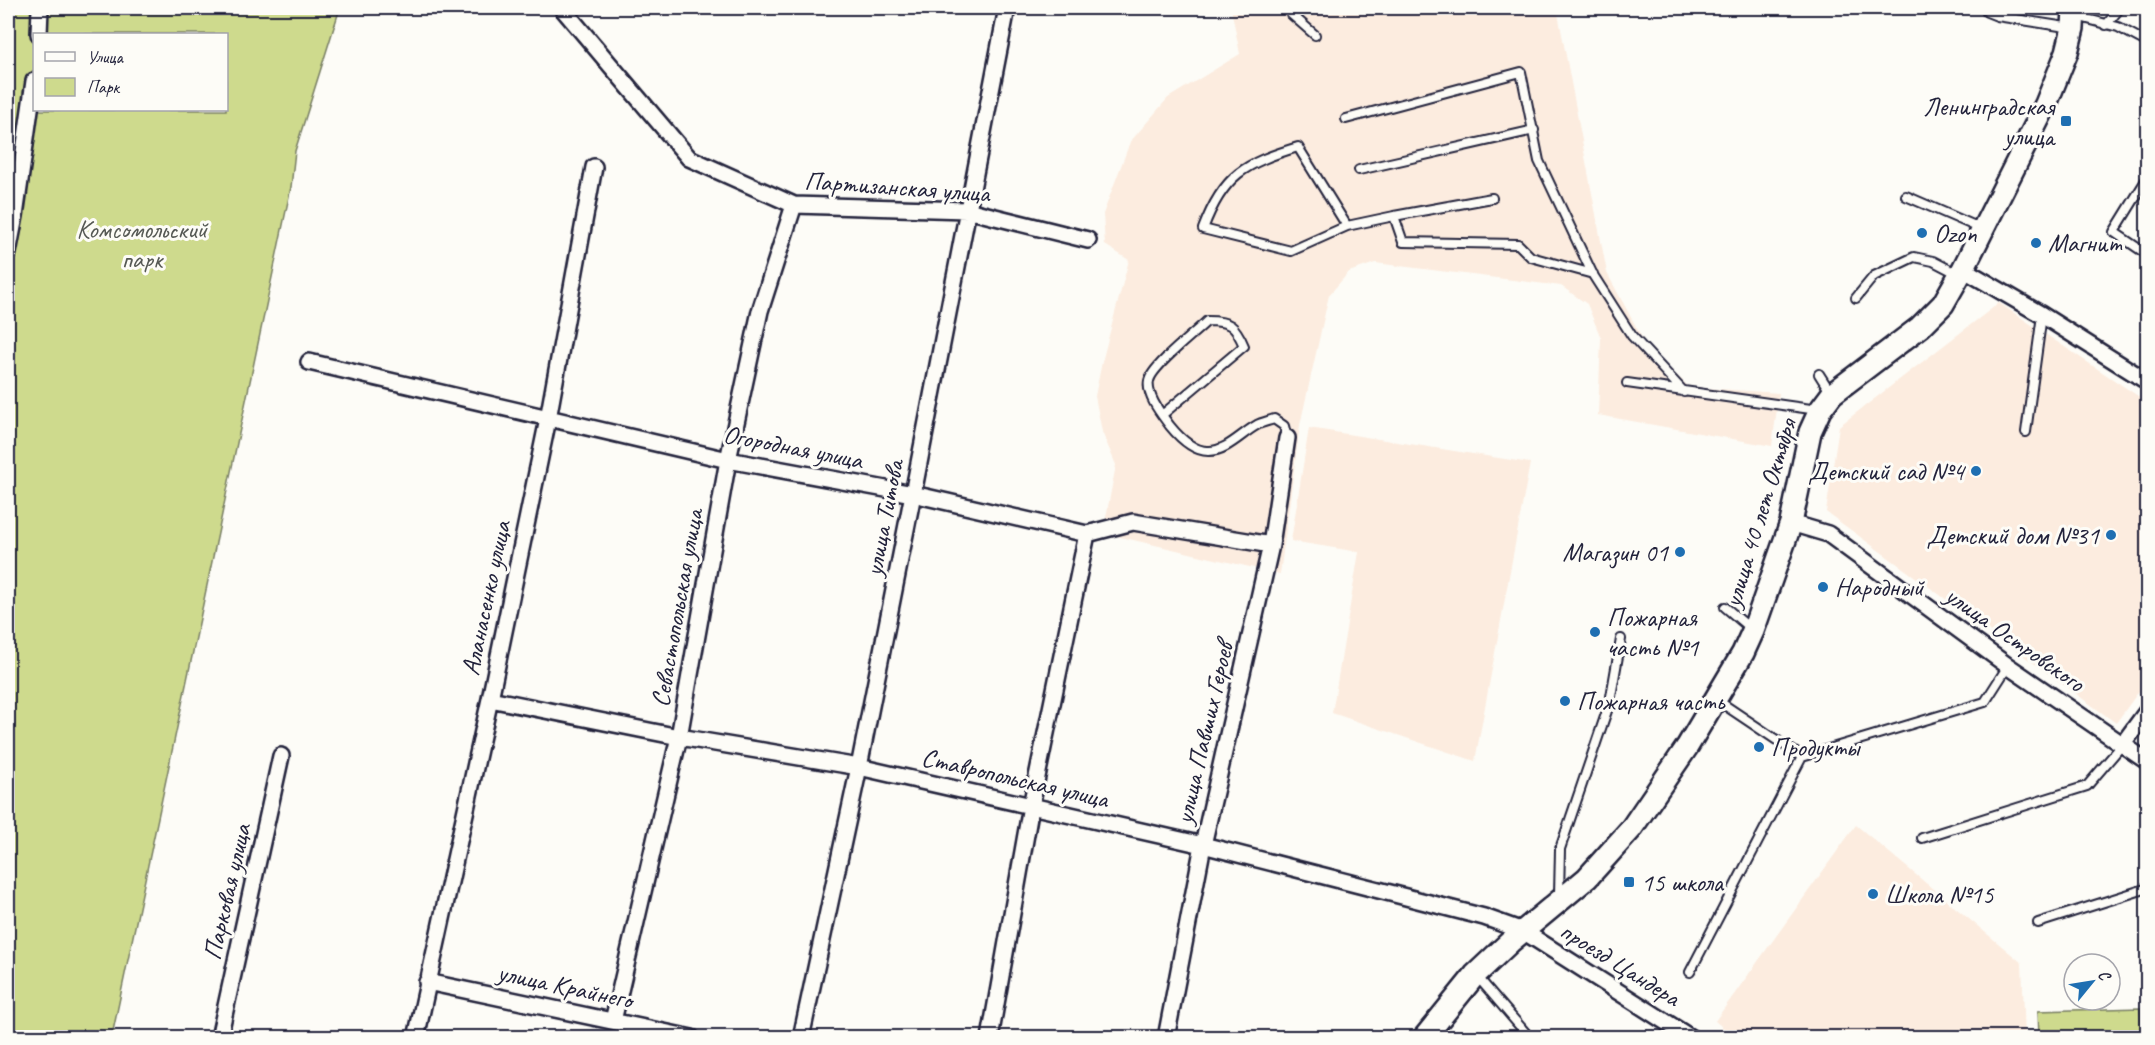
<svg xmlns="http://www.w3.org/2000/svg" width="2155" height="1045" viewBox="0 0 2155 1045" font-family="Caveat,sans-serif">
<style>
.built{fill:#fcecdf}
.green{fill:#ceda8d;stroke:#787e64;stroke-width:1.5;fill-rule:evenodd}
.lines{fill:none;stroke-linecap:round;stroke-linejoin:round}
.service-casing{stroke:#22223b;stroke-width:12}
.minor-casing{stroke:#22223b;stroke-width:20}
.secondary-casing{stroke:#22223b;stroke-width:26}
.service{stroke:#fdfcf7;stroke-width:8}
.minor{stroke:#fdfcf7;stroke-width:15}
.secondary{stroke:#fdfcf7;stroke-width:21}
.poi-dot{fill:#1f6fb2;stroke:#fdfcf7;stroke-width:2}
.labels{text-anchor:middle;dominant-baseline:central;stroke-width:6;stroke-linejoin:round;paint-order:stroke}
.poi-label{font-size:26px;fill:#22223b;stroke:#fdfcf7;text-anchor:start}
.street-label{font-size:26px;fill:#22223b;stroke:#fdfcf7}
.park-label{font-size:26px;fill:#565954;stroke:#fdfcf7}
</style>
<rect width="100%" height="100%" fill="#fdfcf7"/>
<filter id="ink" filterUnits="userSpaceOnUse"><feTurbulence type="fractalNoise" baseFrequency=".0167" numOctaves="2"/><feDisplacementMap in="SourceGraphic" scale="12" xChannelSelector="R" yChannelSelector="G"/><feConvolveMatrix kernelMatrix="1 2 1 2 8 2 1 2 1" color-interpolation-filters="sRGB"/></filter>
<g filter="url(#ink)">
<!-- built -->
<path class="built" d="M1231 8H1557L1607 273 1647 347 1689 387 1779 393 1772 446 1598 415 1601 338 1587 304 1561 286 1375 263 1349 272 1329 295 1300 425 1280 574 1103 533 1116 465 1102 432 1095 396 1102 362 1129 260 1105 245 1103 214 1130 142 1168 98 1240 54Z
M1999 303 2147 402V680L2116 723 1826 512 1839 426Z
M1309 428 1530 463 1475 761 1332 713 1359 552 1291 541Z
M1856 825 2022 963 2025 1037H1734L1715 1021Z"/>
<!-- green -->
<path class="green" d="M8 8H340L295 151 291 187 113 1031 119 1037H8ZM34 34H226V110H34Z
M2140 1008 2142 1037H2039L2038 1011Z"/>
<g class="lines">
<defs>
<path id="service" d="M1289 8 1291 14 1315 35
M1988 8 1987 12 1997 16 2072 28
M2076 16 2118 27 2148 43
M2106 25 2120 8
M1346 119 1521 72 1539 161 1593 275 1632 336 1684 392
M1359 170 1534 130
M2148 177 2114 232 2148 255
M1906 196 1982 229
M1492 198 1394 216 1403 242 1518 244 1531 257 1593 274
M1347 226 1298 147C1245 163 1223 175 1203 229L1291 251 1347 226 1394 216
M1856 298 1874 276 1914 257 1933 261 1958 274
M1819 374 1831 393
M1627 383 1818 410
M1162 415 1244 346C1235 325 1230 321 1207 321 1195 333 1152 366 1149 381 1146 396 1162 415 1170 426 1179 437 1193 451 1208 451 1226 452 1242 433 1257 425 1262 422 1269 421 1274 419L1284 426 1287 438
M2026 432 2042 315
M1725 607 1752 630
M1717 700 1802 757
M1922 838 2087 786 2123 744
M1559 895 1560 849 1610 702 1621 639
M2038 923 2148 888
M1690 972 1802 757 1985 702 2008 666
M1476 975 1530 1038"/>
<path id="minor" d="M562 8 689 158 794 205 967 210 1088 240
M39 34 40 8
M8 253 15 216 34 81
M1963 269 2042 315 2148 382
M309 362 728 460 913 494 1087 534 1133 522 1271 545
M1791 523 1828 534 2008 666 2148 762
M490 699 679 737 859 767 1203 845 1484 917 1523 931 1691 1038
M2123 744 2148 710
M427 982 692 1038
M613 1021 679 737 728 460 760 311 794 205
M219 1038 281 756
M416 1038 490 699 548 419 594 167
M801 1038 859 767 913 494 1007 8
M990 1038 1031 806 1087 534
M1166 1038 1203 845 1271 545 1287 438"/>
<path id="secondary" d="M1424 1038 1475 975 1510 942 1587 878 1631 829 1687 747 1743 653 1753 631 1791 523 1810 432 1820 410 1832 394 1920 327 1943 304 1963 269 2046 104 2067 52 2073 28 2074 8"/>
</defs>
<!-- service casing -->
<use href="#service" class="service-casing"/>
<!-- minor casing -->
<use href="#minor" class="minor-casing"/>
<!-- secondary casing -->
<use href="#secondary" class="secondary-casing"/>
<!-- service -->
<use href="#service" class="service"/>
<!-- minor -->
<use href="#minor" class="minor"/>
<!-- secondary -->
<use href="#secondary" class="secondary"/>
</g>
</g>
<!-- markers -->
<g class="poi-dot">
<rect x="2060" y="115" width="12" height="12" rx="3"/>
<circle cx="1922" cy="233" r="6"/>
<circle cx="2036" cy="243" r="6"/>
<circle cx="1976" cy="471" r="6"/>
<circle cx="2111" cy="535" r="6"/>
<circle cx="1680" cy="552" r="6"/>
<circle cx="1823" cy="587" r="6"/>
<circle cx="1595" cy="632" r="6"/>
<circle cx="1565" cy="701" r="6"/>
<circle cx="1759" cy="747" r="6"/>
<rect x="1623" y="876" width="12" height="12" rx="3"/>
<circle cx="1873" cy="894" r="6"/>
</g>
<g class="labels">
<!-- poi labels -->
<g class="poi-label">
<text x="2054" y="106" text-anchor="end">Ленинградская<tspan x="2054" dy="30">улица</tspan></text>
<text x="1934" y="233">Ozon</text>
<text x="2048" y="243">Магнит</text>
<text x="1964" y="471" text-anchor="end">Детский сад №4</text>
<text x="2099" y="535" text-anchor="end">Детский дом №31</text>
<text x="1668" y="552" text-anchor="end">Магазин 01</text>
<text x="1835" y="587">Народный</text>
<text x="1607" y="617">Пожарная<tspan x="1607" dy="30">часть №1</tspan></text>
<text x="1577" y="701">Пожарная часть</text>
<text x="1771" y="747">Продукты</text>
<text x="1641" y="882">15 школа</text>
<text x="1885" y="894">Школа №15</text>
</g>
<!-- street labels -->
<g class="street-label">
<text transform="translate(897 187) rotate(4)">Партизанская улица</text>
<text transform="translate(793 447) rotate(11)">Огородная улица</text>
<text transform="translate(1760 513) rotate(-73)">улица 40 лет Октября</text>
<text transform="translate(884 518) rotate(-79)">улица Титова</text>
<text transform="translate(486 598) rotate(-78)">Аланасенко улица</text>
<text transform="translate(677 608) rotate(-80)">Севастопольская улица</text>
<text transform="translate(2015 639) rotate(35)">улица Островского</text>
<text transform="translate(1204 733) rotate(-77)">улица Павших Героев</text>
<text transform="translate(1015 778) rotate(13)">Ставропольская улица</text>
<text transform="translate(227 892) rotate(-77)">Парковая улица</text>
<text transform="translate(1620 964) rotate(32)">проезд Цандера</text>
<text transform="translate(565 986) rotate(12)">улица Крайнего</text>
</g>
<!-- park labels -->
<g class="park-label">
<text x="142" y="229">Комсомольский<tspan x="142" dy="30">парк</tspan></text>
</g>
</g>
<!-- margin -->
<rect width="2155" height="1045" fill="none" stroke="#fdfcf7" stroke-width="30"/>
<rect x="15" y="15" width="2125" height="1015" fill="none" stroke="#22223b" stroke-width="2" filter="url(#ink)"/>
<!-- legend -->
<rect x="33" y="33" width="195" height="78" fill="#fdfcf7" stroke="#a5a5ac" stroke-width="1.5"/>
<rect x="45" y="52" width="30" height="9" fill="#fdfcf7" stroke="#a5a5ac" stroke-width="1.5"/>
<text x="87" y="63" font-size="18" fill="#22223b">Улица</text>
<rect x="45" y="78" width="30" height="18" fill="#ceda8d" stroke="#a5a5ac" stroke-width="1.5"/>
<text x="87" y="93" font-size="18" fill="#22223b">Парк</text>
<!-- north arrow -->
<g transform="translate(2092 982) rotate(60)"><circle r="28" fill="#fdfcf7" stroke="#a5a5ac" stroke-width="1.5"/>
<path d="M0-4.5L10 22L0 15L-10 22Z" fill="#1f6fb2"/>
<text y="-9" font-size="16" font-weight="bold" text-anchor="middle" fill="#22223b">С</text>
</g>
</svg>
